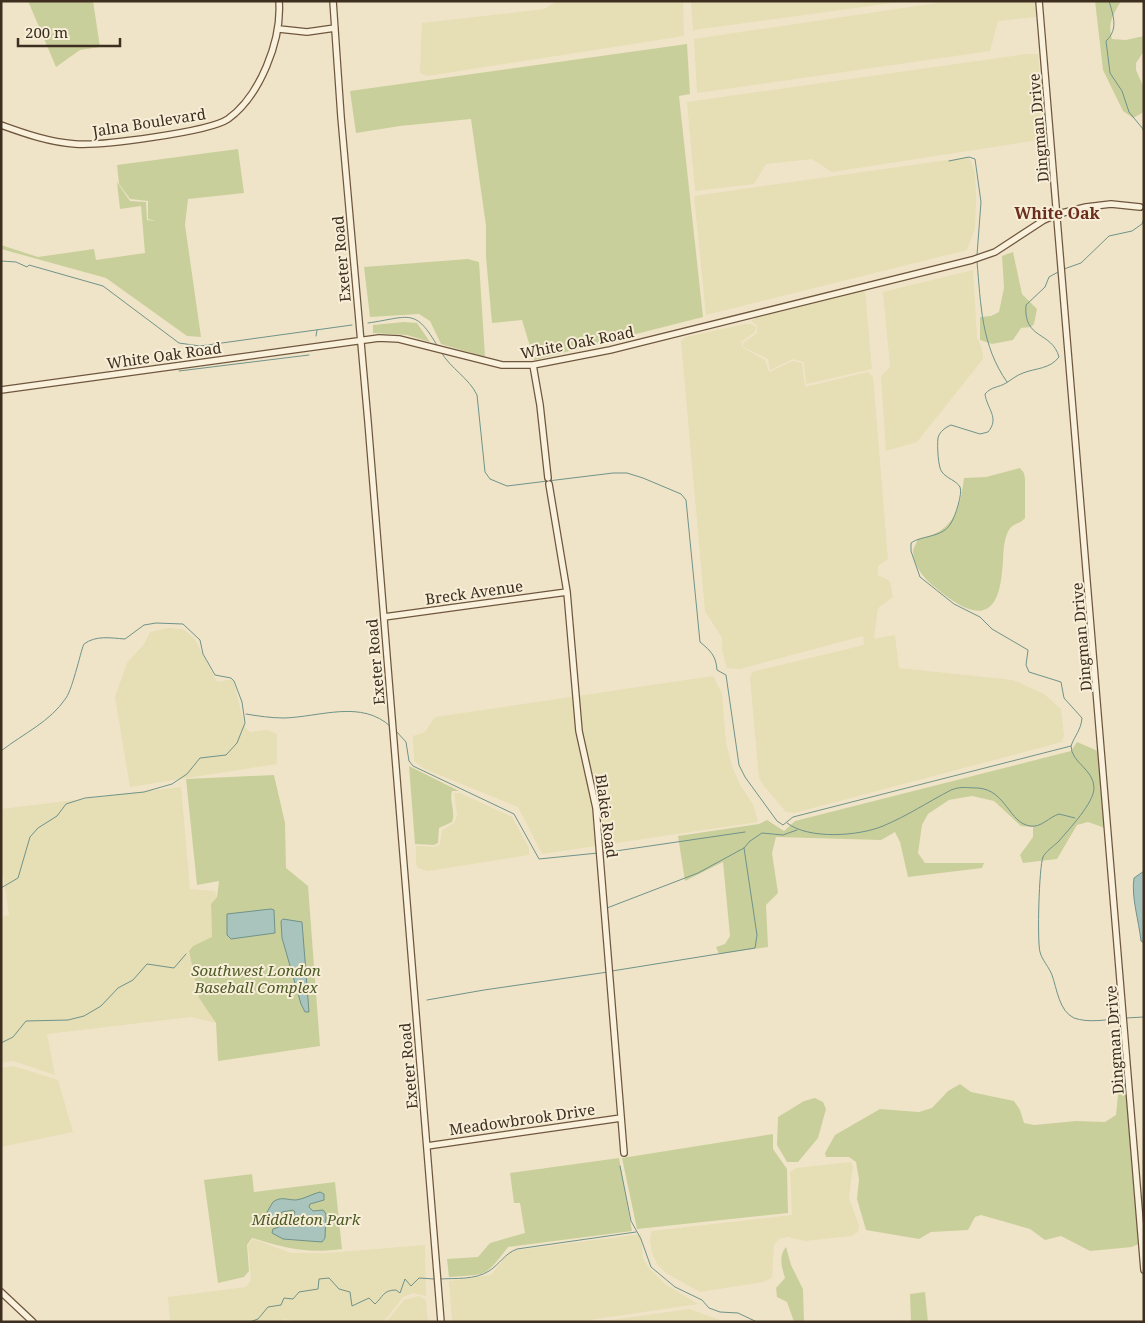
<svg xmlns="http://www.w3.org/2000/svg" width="1145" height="1323" viewBox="0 0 1145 1323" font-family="'Noto Serif',serif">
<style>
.farmland{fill:#e6deb5}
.green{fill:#c9cf9b}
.water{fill:#a9c4bc;stroke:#6f938a}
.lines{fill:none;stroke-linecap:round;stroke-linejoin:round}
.stream{stroke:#6f938a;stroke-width:1}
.secondary-casing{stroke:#6f573f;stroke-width:8}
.secondary{stroke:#faf1dc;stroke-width:5.5}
.labels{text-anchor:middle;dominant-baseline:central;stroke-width:4;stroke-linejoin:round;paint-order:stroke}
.street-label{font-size:15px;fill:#3d2e20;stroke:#f7eed8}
.park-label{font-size:15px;font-style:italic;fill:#4d5a26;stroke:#f7eed8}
.neighbourhood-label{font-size:16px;font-weight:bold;fill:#6b2e1e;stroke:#f7eed8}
</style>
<rect width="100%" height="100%" fill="#f0e4c8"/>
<!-- farmland -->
<path class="farmland" d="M557 1H683L684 36 427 76 420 73 422 23 544 9Z
M691 1H907L693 30Z
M950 1H1035L1036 17 998 21 990 51 697 93 694 39Z
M1026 54H1038L1045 139 832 172 812 159 766 164 754 184 695 191 687 102Z
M969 157 975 172 976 199 975 229 967 250 706 315 694 196Z
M973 270 977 338 982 348 983 359 917 442 886 451 881 376 890 367 883 292Z
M865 290 872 369 806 384 804 362 793 359 770 370 768 359 743 347V343L757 333V325L751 321 757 317Z
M745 324H751L756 327 755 332 741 342 742 347 765 360 769 372 793 361 802 363 805 387 868 372 873 377 888 559 878 566V575L890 581 893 597 878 608 874 639 895 635 899 668 1013 680 1044 694 1061 709 1064 735 1062 742 794 813 786 812 764 786 759 778 750 678 752 672 864 645 863 636 740 669 727 668 722 651V638L705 611 681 341 686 337Z
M168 628 183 629 194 638 217 682 233 679 245 727 250 732 267 730 277 734V764L130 787 115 697 127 663 144 644 150 632Z
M713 676 722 693 726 743 732 766 740 785 753 804 758 822 542 854 518 807 425 769 414 761 413 736 425 732 435 717Z
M181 787 190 889 215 891 217 897 211 904 212 938 193 946 189 951 199 998 216 1023 191 1017 47 1034 55 1075 13 1061 1 1063V917L9 915 3 874H1V809Z
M454 793H460L512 817 529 848V855L428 871 418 868 416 864V846L435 847 440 844 442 830 454 823 457 815Z
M13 1066 58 1080 73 1132 1 1147V1068Z
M851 1162 853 1166 849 1198 859 1226 858 1232 851 1236 805 1241 788 1237 779 1239 774 1245 772 1278 763 1282 700 1292 666 1273 657 1264 652 1253 650 1240 651 1231 792 1215 790 1172 796 1168Z
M641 1234 643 1258 649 1268 665 1284 698 1304 576 1322H452L449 1281 491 1275 510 1251Z
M253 1239 291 1253H326L425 1245 426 1296 413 1293 403 1297 386 1319 380 1322H299L284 1319 281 1322H170L168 1297 246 1287 251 1280 248 1246Z
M419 1296 426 1300 428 1322H386L404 1300Z
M689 1309 726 1322H597Z"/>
<!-- green -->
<path class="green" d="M28 1H93L100 47 80 50 56 67Z
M1095 1H1121C1114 14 1107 22 1112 39L1126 40 1144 36V51L1136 63V70L1144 88V112L1133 118 1123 111 1103 70Z
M687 44 690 94 679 96 703 317 534 360 522 320 492 323 486 257V226L471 119 400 126 356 133 350 91Z
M238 149 244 193 188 199 185 225 201 337 187 336 106 278 1 249V245L38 257 94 249 96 260 145 253 141 206 120 209 117 182 130 201 146 202 147 220 156 221 148 219V201L130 199 119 184 117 165Z
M1013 252 1022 294 1037 309 1034 324 1031 327 1021 328 1013 340 992 344 980 340V317L991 316 999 312 1004 288 1002 256Z
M468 259 479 262 485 357 441 344 430 321 419 314 370 317 364 267Z
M404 322 417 323 430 342 407 335 373 333V325Z
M1020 468 1024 473 1025 479V518C1019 526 1012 521 1007 534 1002 547 1004 560 1002 572 997 628 967 614 936 588 924 579 913 565 913 550L918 539C953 532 960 511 964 478L986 477Z
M1077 742 1098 751 1105 828 1088 822 1077 825 1057 859 1023 863 1020 855 1033 837V827L1021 826 994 801 972 796 949 800 928 814 922 825 918 853 925 863H984L982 868 908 877 900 842 895 832 881 840 776 837 772 853 778 893 766 905 768 947 719 954 716 947 725 944 730 936 723 862 685 881 678 836 759 824 767 820 784 831 795 821 1071 751Z
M409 766 459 791H452C449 802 456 811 452 822L439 828 438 843 434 845 415 844Z
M274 775 285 823 286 868 308 886 320 1046 218 1061 216 1023 199 998 189 951 193 946 212 937 211 904 217 897 219 881 197 885 186 779Z
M1128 1083 1138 1244 1132 1247 1090 1251 1061 1236 1045 1240 1030 1229 981 1215 975 1217 968 1230 931 1232 919 1239 866 1230 857 1199 859 1179 856 1162 849 1157H826L825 1153 835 1135 880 1109 919 1112 932 1108 948 1091 960 1084 971 1092 1014 1101 1020 1110 1024 1123 1034 1125 1076 1121 1105 1122 1116 1115 1119 1085Z
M815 1098 823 1102 826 1109 818 1138 798 1162H787L777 1145 778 1117 804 1101Z
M773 1134V1149L787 1169 788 1213 637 1229 622 1158Z
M619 1158 632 1231 508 1247C484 1278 488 1274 449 1277L447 1259 478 1257 490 1243 525 1233 520 1203H514L510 1173Z
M252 1174 254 1192 335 1182 342 1249C307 1254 284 1248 252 1238L247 1245 249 1271 244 1277 218 1283 204 1180Z
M786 1247 791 1265 803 1289 804 1322H794L787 1302 777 1297 776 1288 785 1278C782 1268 778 1256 786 1247Z
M925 1292 928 1322H911L910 1294Z"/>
<!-- water -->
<path class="water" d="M1144 871V943L1141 941C1139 921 1131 897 1134 878Z
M271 909 274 910 275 933 231 939 227 935V914Z
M283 919 302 922 309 1012H305L301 1004 282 938 281 921Z
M320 1192 324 1194V1200L310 1204 309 1207 313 1211 323 1210 326 1214 325 1238 322 1242 283 1239 272 1233 273 1229C282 1227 285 1220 293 1218L295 1212 293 1210 282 1212 277 1220 273 1221 267 1212 273 1202C281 1196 287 1200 296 1200 304 1199 312 1194 320 1192Z"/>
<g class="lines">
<!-- stream -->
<path class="stream" d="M1109 1C1113 15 1119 29 1106 41L1110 73 1122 91 1129 112 1143 129 1144 135
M949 161 969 157 975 159 981 202 977 255
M1 261 16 262 27 267 29 265 103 286 179 343 200 346 352 325
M977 262C981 305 981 345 1007 382
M1064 269 1081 263 1109 236 1132 231 1142 224 1144 218
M368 323C410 317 415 307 438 347
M316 336 317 330
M441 352C451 369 469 378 477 395L485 472 490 479 507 486 613 473H627L643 478 681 494 686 500 700 642C711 651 716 656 717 670L726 675 739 765 745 777 777 821 783 825 793 817 1071 746C1075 735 1081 730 1082 718L1064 698 1061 682 1029 672 1026 665 1028 650 992 629 980 617 954 604 920 577 911 551V543C922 535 943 538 951 523 955 517 963 493 960 487 957 481 946 478 942 472 938 468 937 445 938 438 939 432 946 427 951 425L980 434 988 432C1000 418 987 409 985 394 992 386 998 388 1006 383 1011 380 1017 375 1023 373 1036 368 1050 369 1059 357 1052 331 1023 340 1026 305L1045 287 1049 277 1060 271
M179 371 309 355
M246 714C258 716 271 718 284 718 320 717 362 699 391 727
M396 731 406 742 409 761 413 766 514 814 539 859 598 853
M1071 746C1071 763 1094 769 1094 788 1094 803 1069 829 1059 841 1054 846 1046 851 1043 857 1039 867 1037 941 1040 952 1042 960 1049 967 1052 975 1057 989 1059 1011 1074 1018 1088 1023 1106 1020 1120 1018
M1 751C24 733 50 722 66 698 73 688 82 646 84 644 96 635 111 638 125 639L144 625 156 623 183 624 200 640 203 654 215 675 231 678 234 681 242 702 245 723 237 743 226 755 200 758 187 774 172 784 144 792 85 798 66 804 57 816 38 828 30 837 18 878 1 888
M787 823C809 840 859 836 883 826 907 816 928 802 951 790 961 786 967 788 978 788 1006 790 1009 823 1030 826 1041 828 1049 817 1059 814L1075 818
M602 853 745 832
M607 908 698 873 744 848 750 841 762 833 783 835 797 830
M612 971 755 948 757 935 744 848
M427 1000 484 990 608 972
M1126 1018 1144 1017
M1 1043 13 1037 26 1021 68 1020 84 1016 101 1006 118 988 133 980 147 964 174 968 186 954
M620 1166 631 1221 641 1239 651 1267 675 1287 702 1300 709 1308 720 1312 738 1313 757 1322
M440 1279C456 1278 475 1280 489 1271 500 1264 504 1254 517 1249L636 1232
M250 1322 258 1319 268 1307 281 1305 284 1298 293 1299 299 1292 318 1289 319 1279 329 1278 339 1289 350 1292 352 1306 369 1298 375 1304C383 1297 383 1290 396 1290L400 1293 405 1279 411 1286 419 1278 434 1279"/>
<defs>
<path id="secondary" d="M333 1 341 117 368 422 441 1322
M1039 1 1144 1270
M279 29 307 32 335 28
M1 125C26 134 49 142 75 144 100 146 209 132 228 119 260 96 282 40 279 1
M533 365 540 405 548 478
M1 390 379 338 399 339 502 365H533L610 350 972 260 995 252 1044 220 1058 214 1086 207 1111 204 1140 207
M549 484 567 592 579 731 596 808 624 1153
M384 617 567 592
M427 1146 621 1118
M1 1292 33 1322"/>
</defs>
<!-- secondary casing -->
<use href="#secondary" class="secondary-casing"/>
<!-- secondary -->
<use href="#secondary" class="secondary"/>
</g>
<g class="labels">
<!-- street labels -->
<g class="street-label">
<text transform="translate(149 122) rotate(-9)">Jalna Boulevard</text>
<text transform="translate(1038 128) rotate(-95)">Dingman Drive</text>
<text transform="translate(341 259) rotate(-95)">Exeter Road</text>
<text transform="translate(577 342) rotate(-11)">White Oak Road</text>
<text transform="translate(164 355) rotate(-8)">White Oak Road</text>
<text transform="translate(474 592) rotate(-8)">Breck Avenue</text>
<text transform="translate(1081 637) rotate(-95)">Dingman Drive</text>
<text transform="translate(375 662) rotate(-95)">Exeter Road</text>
<text transform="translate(607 816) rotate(82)">Blakie Road</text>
<text transform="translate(1114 1040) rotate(-94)">Dingman Drive</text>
<text transform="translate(408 1066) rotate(-95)">Exeter Road</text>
<text transform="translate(522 1119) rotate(-8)">Meadowbrook Drive</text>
</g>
<!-- park labels -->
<g class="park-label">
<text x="256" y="970">Southwest London<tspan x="256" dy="17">Baseball Complex</tspan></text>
<text x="306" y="1219">Middleton Park</text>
</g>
<!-- neighbourhood labels -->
<g class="neighbourhood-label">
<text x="1057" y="213">White Oak</text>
</g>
</g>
<!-- border -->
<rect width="1145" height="1323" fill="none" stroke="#3d2e20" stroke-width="5"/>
<!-- scale -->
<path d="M18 38v8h102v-8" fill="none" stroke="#3d2e20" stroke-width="2.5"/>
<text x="25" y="38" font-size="15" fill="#3d2e20" stroke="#f7eed8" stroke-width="4" paint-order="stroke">200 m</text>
</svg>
